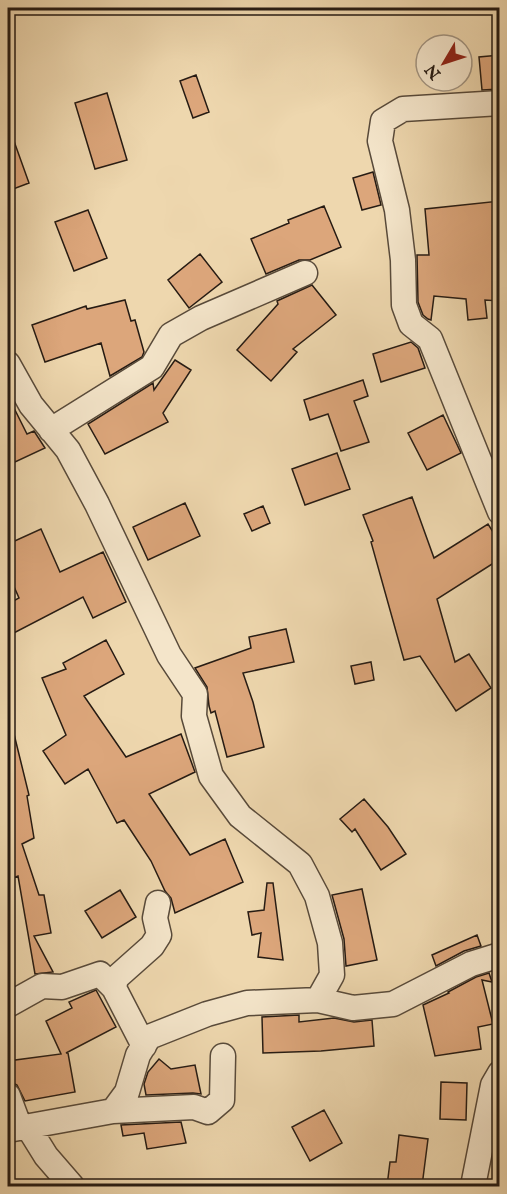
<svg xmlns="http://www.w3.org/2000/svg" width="507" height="1194" viewBox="0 0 507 1194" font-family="'IM FELL English',serif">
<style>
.building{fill:#dca67b;stroke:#261b13;stroke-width:1.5}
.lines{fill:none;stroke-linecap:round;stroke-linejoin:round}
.minor-casing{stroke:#584a3a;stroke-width:27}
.minor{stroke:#f4e5ca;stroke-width:24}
</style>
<rect width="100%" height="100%" fill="#eed7ae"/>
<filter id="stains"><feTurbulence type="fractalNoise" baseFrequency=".00333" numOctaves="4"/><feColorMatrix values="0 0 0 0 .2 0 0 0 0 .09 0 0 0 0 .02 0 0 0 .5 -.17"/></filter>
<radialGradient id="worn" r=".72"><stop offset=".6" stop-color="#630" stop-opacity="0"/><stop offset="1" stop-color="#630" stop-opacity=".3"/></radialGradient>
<!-- building -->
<path class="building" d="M500 55V89L482 90 479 57Z
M196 75 209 112 193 118 180 81Z
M107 93 127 160 95 169 75 103Z
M8 130H10L29 183 8 191Z
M373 172 381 205 362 210 353 178Z
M500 201V301L485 300 487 318 468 320 466 299 434 296 431 320 428 319 423 315 418 302 417 255H429L425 209Z
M324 206 341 247 310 260H299L266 274 251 239 289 223 288 220Z
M88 210 107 258 74 271 55 222Z
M200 254 222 282 189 308 168 280Z
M312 285 336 315 293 349 297 352 271 381 237 350 278 304 277 301Z
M125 300 131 321 135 320 144 352 142 357 110 376 101 343 45 362 32 325 86 306 87 309Z
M411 342 418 348 425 368 381 382 373 354Z
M175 360 191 370 163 413 168 422 105 454 88 424 153 383 154 390Z
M363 380 368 396 354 401 369 442 341 451 328 414 310 420 304 400Z
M8 396 27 434 34 431 45 448 15 462 8 445Z
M443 415 461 453 427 470 408 433Z
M337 453 350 489 305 505 292 469Z
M412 497 434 558 488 524 500 543V559L437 599 455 662 469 654 491 688 456 711 420 656 404 660 371 542 373 541 363 515Z
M185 503 200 536 148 560 133 527Z
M263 506 270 523 252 531 244 514Z
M41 529 60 572 103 552 126 602 93 618 83 597 8 636V604L19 598 8 573V544Z
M286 629 294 662 243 673 253 702 264 747 227 757 215 711 211 713 209 706 207 687 195 668 251 648 249 637Z
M106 640 124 674 84 696 126 757 181 734 195 772 149 794 190 855 225 839 243 882 175 913 171 898 165 891 151 861 124 820 117 823 88 769 65 784 43 751 66 735 42 678 66 669 63 663Z
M371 662 374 680 355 684 351 666Z
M14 734 29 795 27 796 34 838 22 844 39 895H44L51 933 34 936 53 972 35 974 18 876 8 880V735Z
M364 799 388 827 406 854 381 870 355 829 352 832 340 819Z
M267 883H273L283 960 258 957 261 933 252 935 248 912 264 910Z
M362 889 377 960 346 966 344 939 332 895Z
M120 890 136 917 102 938 85 911Z
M477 935 481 946 464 951 436 966 432 955Z
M489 973 492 982 482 980 493 1024 478 1027 481 1049 435 1056 423 1005 449 993 448 992 476 977Z
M96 990 116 1027 66 1053H68L75 1092 25 1101 17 1085 11 1082 8 1061 61 1054 46 1021 72 1008 69 1002Z
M299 1015V1022L334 1018 354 1022 372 1020 374 1046 321 1051 263 1053 262 1017Z
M159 1059 171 1069 195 1065 201 1094 193 1093 146 1095 144 1084 148 1072Z
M441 1082 467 1083 466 1120 440 1119Z
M324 1110 342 1143 310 1161 292 1127Z
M181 1122 186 1143 147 1149 144 1133 123 1136 121 1125Z
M399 1135 428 1139 422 1186H387L390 1162H396Z"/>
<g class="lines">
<defs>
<path id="minor" d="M500 103 403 109 383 121 380 141 397 210 403 260 404 305 411 324 430 339 500 512
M8 364 31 405 68 450 97 504 169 655 195 694 194 716 211 776 240 816 300 864 317 896 330 943 332 975 318 1000
M51 430 152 367 171 335 201 318 305 273
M114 988 116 978 152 946 159 935 155 918 158 903
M8 1005 42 986 62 987 100 974 114 988 144 1046
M8 1096 20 1128
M113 1111 194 1107 208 1112 222 1100 223 1056
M28 1127 46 1156 72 1186
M8 1130 113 1111 127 1092 138 1055 149 1037 207 1014 247 1003 318 1000 353 1008 393 1004 471 964 500 955
M473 1186 493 1085 500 1073"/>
</defs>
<!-- minor casing -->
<use href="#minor" class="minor-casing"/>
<!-- minor -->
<use href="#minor" class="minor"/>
</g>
<!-- margin -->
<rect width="507" height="1194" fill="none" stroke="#eed7ae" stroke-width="30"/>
<rect x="9" y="9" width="489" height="1176" fill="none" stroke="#261b13" stroke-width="3"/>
<rect x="15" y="15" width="477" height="1164" fill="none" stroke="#261b13" stroke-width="1.5"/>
<!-- north arrow -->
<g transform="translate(444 63) rotate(231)"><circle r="28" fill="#f4e5ca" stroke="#a29481" stroke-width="1.5"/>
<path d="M0-4.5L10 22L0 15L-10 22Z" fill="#8f2418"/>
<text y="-9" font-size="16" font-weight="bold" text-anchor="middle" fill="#261b13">N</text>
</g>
<rect width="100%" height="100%" filter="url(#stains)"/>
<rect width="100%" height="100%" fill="url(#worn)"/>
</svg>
